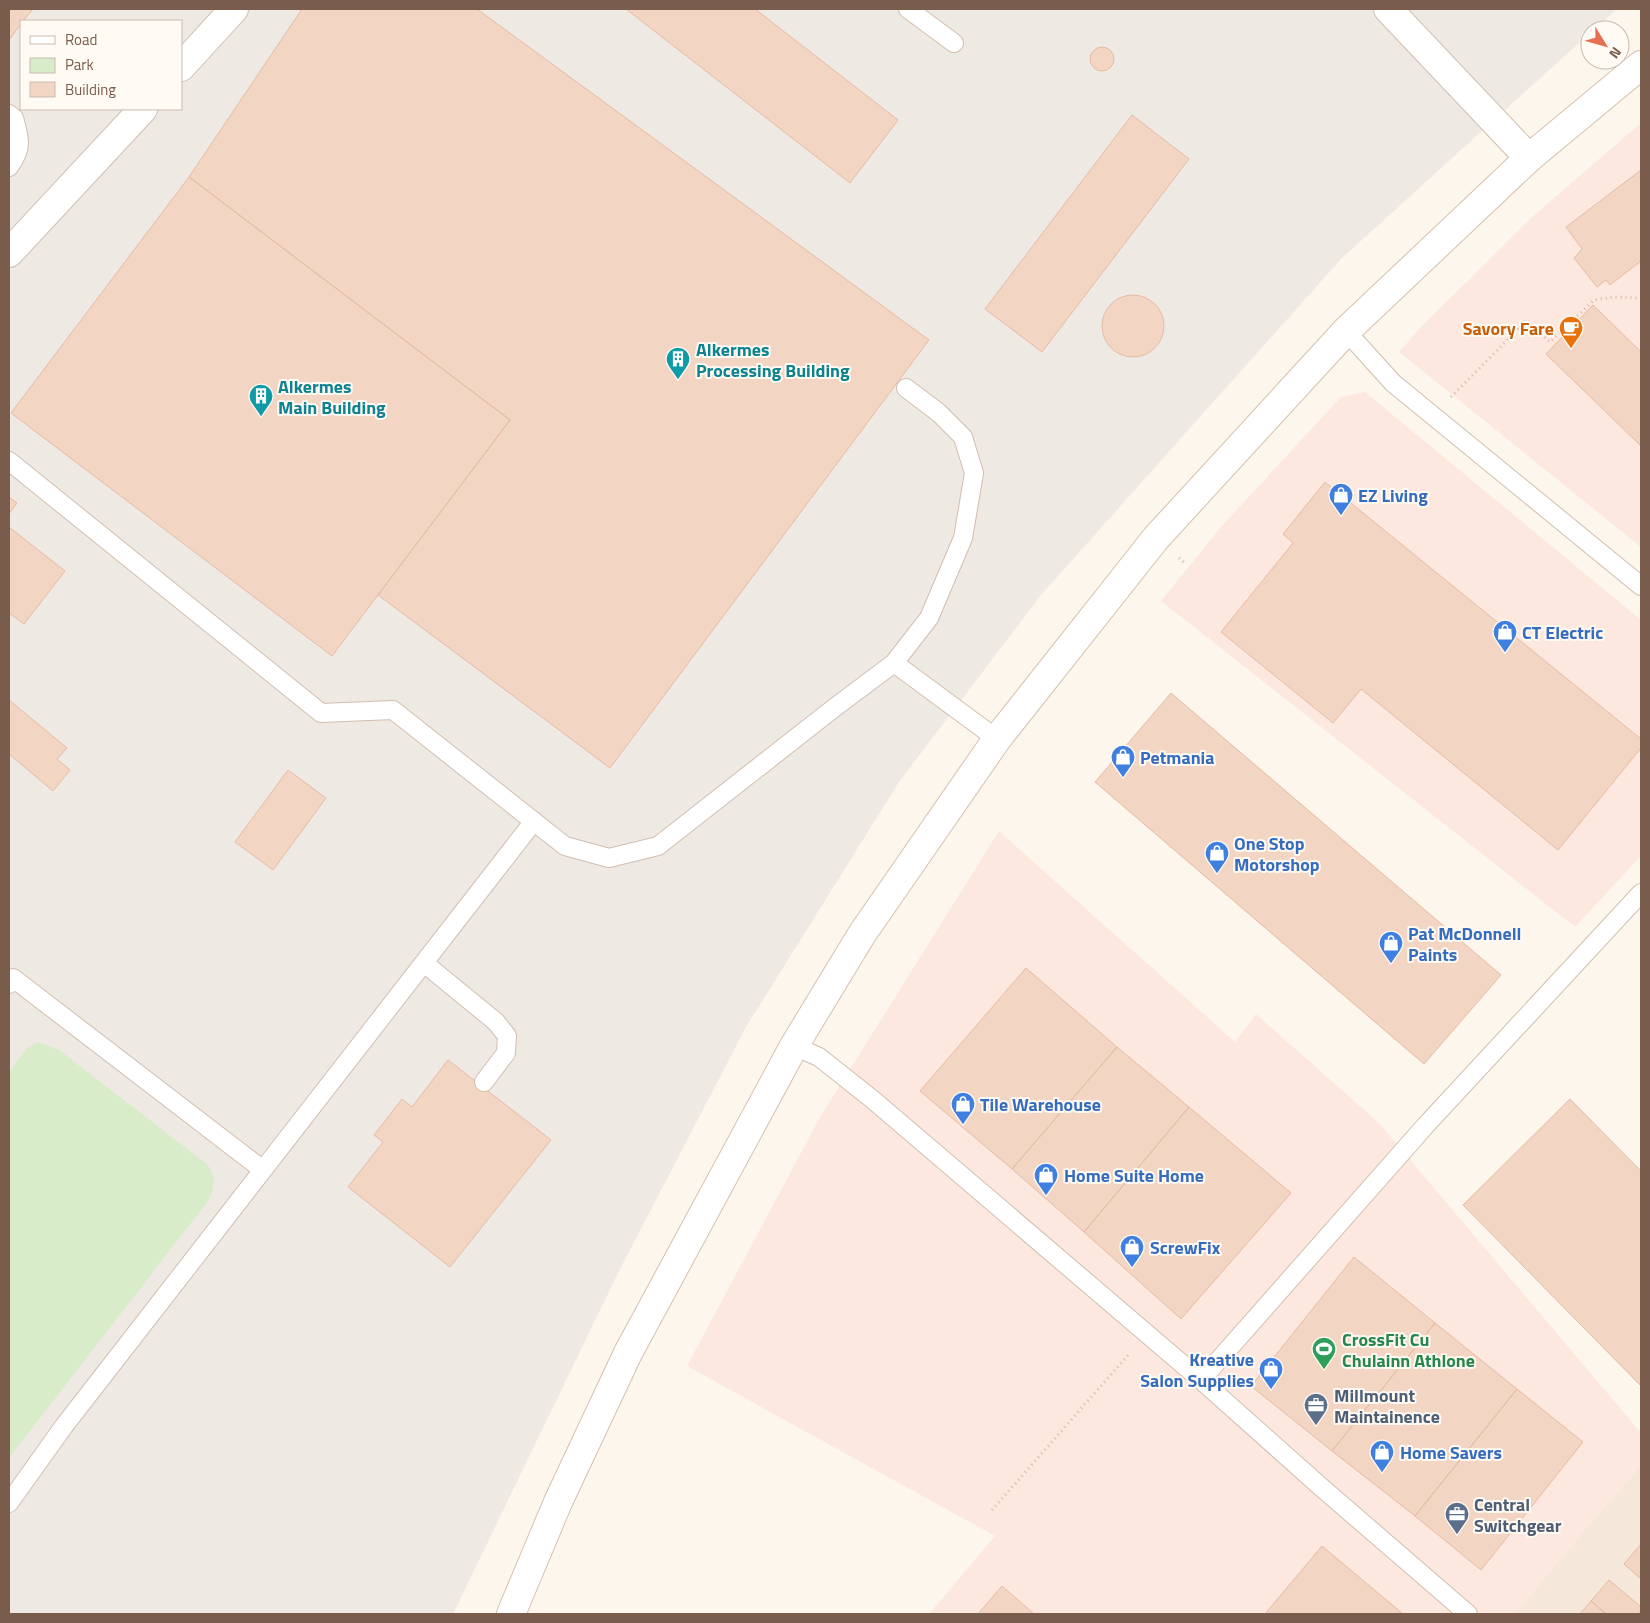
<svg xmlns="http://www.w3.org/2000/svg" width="1650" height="1623" viewBox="0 0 1650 1623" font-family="'Titillium Web',sans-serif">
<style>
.residential{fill:#f5e8da}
.commercial{fill:#fde8e0}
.industrial{fill:#efe9e4;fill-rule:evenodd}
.green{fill:#d8ecc9}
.building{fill:#f3d5c3;stroke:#e6bba3}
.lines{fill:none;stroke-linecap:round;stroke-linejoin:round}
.service-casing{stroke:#d1beb0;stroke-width:20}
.minor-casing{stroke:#d1beb0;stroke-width:30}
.secondary-casing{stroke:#d6c0b0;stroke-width:30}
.path{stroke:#d9b8a5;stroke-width:3;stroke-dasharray:1 4;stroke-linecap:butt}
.service{stroke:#fff;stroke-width:18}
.minor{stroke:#fff;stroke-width:28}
.secondary{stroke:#fff;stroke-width:28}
.labels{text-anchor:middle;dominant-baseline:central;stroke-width:4;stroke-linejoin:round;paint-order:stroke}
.food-label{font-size:18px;font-weight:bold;fill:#c56008;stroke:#fffaf3;text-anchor:end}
.culture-label{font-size:18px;font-weight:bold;fill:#0d838f;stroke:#fffaf3;text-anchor:start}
.shop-label{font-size:18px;font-weight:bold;fill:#366cbe;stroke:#fffaf3;text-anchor:start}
.leisure-label{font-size:18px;font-weight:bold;fill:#27864d;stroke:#fffaf3;text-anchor:start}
.service-label{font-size:18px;font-weight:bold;fill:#4e5e75;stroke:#fffaf3;text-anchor:start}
</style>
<rect width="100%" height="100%" fill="#fdf6ec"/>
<!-- residential -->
<path class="residential" d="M1641 1465V1614H1514L1585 1529Z"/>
<!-- commercial -->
<path class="commercial" d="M1641 123V547L1399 352 1421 327 1531 218Z
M1365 392 1641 620V856L1575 927 1161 601 1220 528 1341 397Z
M999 831 1235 1042 1256 1014 1380 1124 1641 1433V1465L1585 1529 1514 1614H929L995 1536 687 1366 819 1119Z"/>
<!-- industrial -->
<path class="industrial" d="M9 9H1617L1594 30H1590V33L1342 258 1041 595 899 782 746 1027 618 1273 453 1614H9ZM21 21H181V109H21Z"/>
<!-- green -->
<path class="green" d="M38 1042 59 1050 208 1165 214 1177 211 1197 9 1458V1072L27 1048Z"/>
<!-- building -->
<path class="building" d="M9 9H33L23 21H21V24L9 40Z
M302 9H477L929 340 610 768 378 595 510 420 189 177Z
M626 9H755L898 120 850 183Z
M1090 59a12 12 0 1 1 24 0a12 12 0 1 1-24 0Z
M1132 115 1189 159 1042 352 985 309Z
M1641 170V261L1610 285 1606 280 1597 287 1574 258 1582 249 1566 227Z
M189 177 510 420 332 656 11 413Z
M1102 326a31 31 0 1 1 62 0a31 31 0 1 1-62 0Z
M1593 305 1641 352V444L1640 445 1546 354Z
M1325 482 1641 739V748L1558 850 1361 689 1333 723 1221 632 1293 543 1283 534Z
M9 497 17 503 9 514Z
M9 527 65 571 24 624 9 613Z
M1171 693 1501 975 1424 1064 1095 782Z
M9 700 67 748 57 759 70 770 53 791 9 754Z
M288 770 326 798 273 870 235 842Z
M1026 968 1117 1047 1012 1169 920 1091Z
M1117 1047 1189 1107 1084 1232 1012 1169Z
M448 1060 551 1140 450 1267 348 1187 383 1142 374 1135 402 1099 412 1107Z
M1570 1099 1641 1171V1386L1463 1205Z
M1189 1107 1291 1193 1181 1319 1084 1232Z
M1354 1257 1435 1323 1332 1451 1251 1386Z
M1435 1323 1517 1389 1415 1516 1332 1451Z
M1517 1389 1583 1442 1481 1570 1415 1516Z
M1641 1544V1579L1624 1564Z
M1322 1546 1403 1614H1265Z
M1609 1580 1641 1607V1610L1638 1614H1606L1591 1601Z
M1002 1586 1034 1614H978Z
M1591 1601 1606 1614H1580Z"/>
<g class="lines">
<defs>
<path id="service" d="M908 9 954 43
M9 114 14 118C20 139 23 148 9 167
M1346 331 1393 383 1641 586
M9 461 321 713 393 710 565 846 609 858 658 846 834 708 894 663 929 618 963 538 974 473 963 437 939 413 906 388
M894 663 997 739
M424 963 496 1022 507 1036 506 1053 484 1082
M9 984 13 978 263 1170
M794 1046 819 1057 872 1099 1201 1380 1321 1487 1468 1614
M1201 1380 1426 1125 1641 893
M9 1503 64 1426 534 821"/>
<path id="minor" d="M1388 9 1529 158
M181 67 234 9
M9 253 143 109"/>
<path id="secondary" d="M511 1614 558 1502 628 1353 794 1046 862 934 997 739 1156 538 1346 331 1529 158 1641 65"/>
</defs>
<!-- service casing -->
<use href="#service" class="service-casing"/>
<!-- minor casing -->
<use href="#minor" class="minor-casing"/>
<!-- secondary casing -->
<use href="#secondary" class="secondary-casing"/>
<!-- path -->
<path class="path" d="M1451 397 1525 322 1550 342 1594 300 1614 297 1641 298
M1179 558 1185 563
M992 1510 1130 1353"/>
<!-- service -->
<use href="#service" class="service"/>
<!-- minor -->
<use href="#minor" class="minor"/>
<!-- secondary -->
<use href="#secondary" class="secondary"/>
</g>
<!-- icons -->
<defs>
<symbol id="cafe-pin" viewBox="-11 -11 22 30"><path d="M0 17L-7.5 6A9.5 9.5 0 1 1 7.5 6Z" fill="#e8710a" stroke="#fffaf3"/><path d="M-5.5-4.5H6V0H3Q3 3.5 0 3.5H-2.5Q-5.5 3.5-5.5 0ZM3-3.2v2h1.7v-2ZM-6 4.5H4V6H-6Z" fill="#fff"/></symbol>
<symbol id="building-pin" viewBox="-11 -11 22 30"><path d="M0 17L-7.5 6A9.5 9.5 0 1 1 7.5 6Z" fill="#0f9aa8" stroke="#fffaf3"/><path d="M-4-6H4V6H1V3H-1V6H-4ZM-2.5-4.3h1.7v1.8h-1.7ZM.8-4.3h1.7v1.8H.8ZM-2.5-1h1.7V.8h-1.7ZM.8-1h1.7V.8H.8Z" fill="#fff"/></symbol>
<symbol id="shop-pin" viewBox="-11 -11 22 30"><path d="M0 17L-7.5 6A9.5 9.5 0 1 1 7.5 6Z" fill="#3f7fe0" stroke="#fffaf3"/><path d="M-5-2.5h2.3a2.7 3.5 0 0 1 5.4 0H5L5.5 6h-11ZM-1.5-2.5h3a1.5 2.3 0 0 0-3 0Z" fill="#fff"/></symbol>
<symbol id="stadium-pin" viewBox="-11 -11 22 30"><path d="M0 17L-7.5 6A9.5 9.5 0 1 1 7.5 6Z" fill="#2e9e5b" stroke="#fffaf3"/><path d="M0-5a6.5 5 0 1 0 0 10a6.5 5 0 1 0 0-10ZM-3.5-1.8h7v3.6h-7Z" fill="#fff"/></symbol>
<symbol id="office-pin" viewBox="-11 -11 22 30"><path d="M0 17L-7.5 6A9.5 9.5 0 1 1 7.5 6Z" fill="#5c6f8a" stroke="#fffaf3"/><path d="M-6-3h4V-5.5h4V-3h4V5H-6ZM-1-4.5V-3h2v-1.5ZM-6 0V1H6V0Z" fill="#fff"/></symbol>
</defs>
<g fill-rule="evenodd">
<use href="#cafe-pin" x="1557" y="314" width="28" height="38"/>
<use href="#building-pin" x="664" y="345" width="28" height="38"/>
<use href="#building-pin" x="247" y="382" width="28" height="38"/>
<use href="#shop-pin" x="1327" y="481" width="28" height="38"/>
<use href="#shop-pin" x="1491" y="618" width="28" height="38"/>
<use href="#shop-pin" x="1109" y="743" width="28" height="38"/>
<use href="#shop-pin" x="1203" y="839" width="28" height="38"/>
<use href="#shop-pin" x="1377" y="929" width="28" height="38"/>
<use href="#shop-pin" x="949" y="1090" width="28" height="38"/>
<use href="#shop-pin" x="1032" y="1161" width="28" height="38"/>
<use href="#shop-pin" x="1118" y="1233" width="28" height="38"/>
<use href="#stadium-pin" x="1310" y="1335" width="28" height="38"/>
<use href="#shop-pin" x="1257" y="1355" width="28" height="38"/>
<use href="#office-pin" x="1302" y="1391" width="28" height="38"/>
<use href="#shop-pin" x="1368" y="1438" width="28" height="38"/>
<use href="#office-pin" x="1443" y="1500" width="28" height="38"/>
</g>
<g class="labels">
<!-- food labels -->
<g class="food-label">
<text x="1554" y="328">Savory Fare</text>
</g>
<!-- culture labels -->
<g class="culture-label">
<text x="696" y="349">Alkermes<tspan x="696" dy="21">Processing Building</tspan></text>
<text x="278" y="386">Alkermes<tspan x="278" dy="21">Main Building</tspan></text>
</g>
<!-- shop labels -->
<g class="shop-label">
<text x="1358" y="495">EZ Living</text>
<text x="1522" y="632">CT Electric</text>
<text x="1140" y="757">Petmania</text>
<text x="1234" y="843">One Stop<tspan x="1234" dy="21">Motorshop</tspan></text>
<text x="1408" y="933">Pat McDonnell<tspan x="1408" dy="21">Paints</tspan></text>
<text x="980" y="1104">Tile Warehouse</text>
<text x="1064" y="1175">Home Suite Home</text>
<text x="1150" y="1247">ScrewFix</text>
<text x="1254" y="1359" text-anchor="end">Kreative<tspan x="1254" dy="21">Salon Supplies</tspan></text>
<text x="1400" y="1452">Home Savers</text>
</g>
<!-- leisure labels -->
<g class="leisure-label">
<text x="1342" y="1339">CrossFit Cu<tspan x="1342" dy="21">Chulainn Athlone</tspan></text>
</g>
<!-- service labels -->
<g class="service-label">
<text x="1334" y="1395">Millmount<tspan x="1334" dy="21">Maintainence</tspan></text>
<text x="1474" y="1504">Central<tspan x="1474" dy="21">Switchgear</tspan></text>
</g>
</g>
<!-- border -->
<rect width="1650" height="1623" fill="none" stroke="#7a5c4d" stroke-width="20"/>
<!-- legend -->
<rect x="20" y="20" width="162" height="90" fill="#fffaf3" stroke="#cabbb1"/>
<rect x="30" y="36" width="25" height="8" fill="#ffffff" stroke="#cabbb1"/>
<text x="65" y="45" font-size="15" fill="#7a5c4d">Road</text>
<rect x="30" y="58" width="25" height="15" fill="#d8ecc9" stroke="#cabbb1"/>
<text x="65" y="70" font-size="15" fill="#7a5c4d">Park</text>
<rect x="30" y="82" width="25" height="15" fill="#f3d5c3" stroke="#cabbb1"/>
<text x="65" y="95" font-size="15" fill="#7a5c4d">Building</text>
<!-- north arrow -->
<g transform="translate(1605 45) rotate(127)"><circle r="24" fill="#fffaf3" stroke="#cabbb1"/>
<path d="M0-4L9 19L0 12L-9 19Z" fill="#e76f51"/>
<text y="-8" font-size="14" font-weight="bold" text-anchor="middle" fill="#7a5c4d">N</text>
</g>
</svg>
